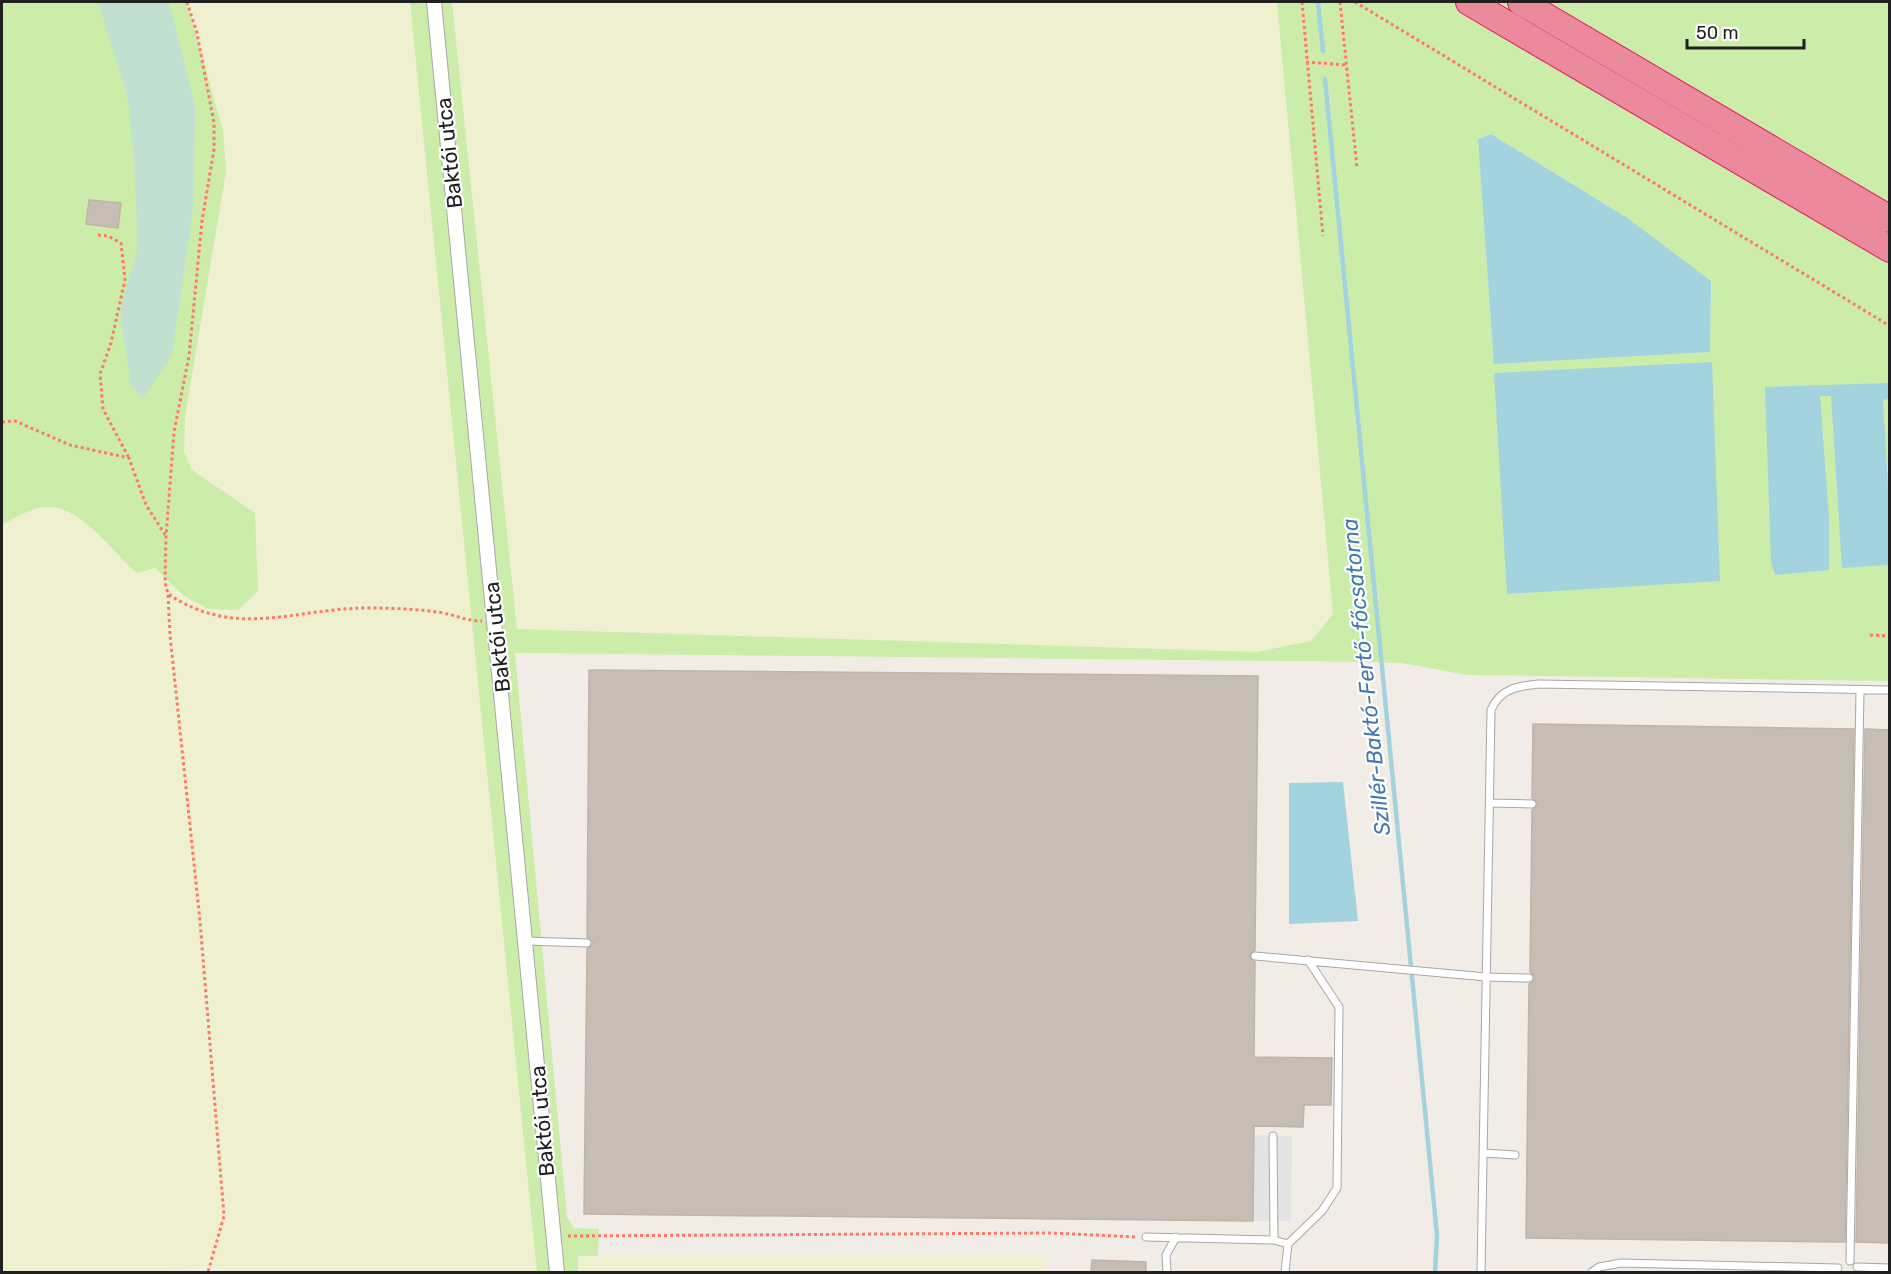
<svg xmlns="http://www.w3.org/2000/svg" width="1891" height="1274" viewBox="0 0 1891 1274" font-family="Rubik,sans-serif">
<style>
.farmland{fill:#eef0d0}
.grass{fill:#cbeda9;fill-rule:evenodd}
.wetland{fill:#c2e0d2}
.parking{fill:#e4e4e4}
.water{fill:#a4d3e0}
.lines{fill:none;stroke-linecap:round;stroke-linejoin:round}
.stream{stroke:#a4d3e0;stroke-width:4.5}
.building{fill:#c6bdb5;stroke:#c3b3a7;stroke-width:1.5}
.service-casing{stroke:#a7a7a7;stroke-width:9}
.minor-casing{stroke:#a7a7a7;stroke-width:16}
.motorway-casing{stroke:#e41d62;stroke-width:28}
.path{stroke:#ff7868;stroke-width:3;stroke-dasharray:3 3;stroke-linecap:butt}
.service{stroke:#fff;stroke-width:7}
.minor{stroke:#fff;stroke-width:14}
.motorway{stroke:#eb8a9c;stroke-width:26}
.labels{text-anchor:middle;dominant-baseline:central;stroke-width:4.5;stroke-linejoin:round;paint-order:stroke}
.street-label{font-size:21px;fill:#202020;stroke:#fff}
.water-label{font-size:22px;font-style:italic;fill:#4379ad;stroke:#fff}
</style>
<rect width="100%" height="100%" fill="#f1ede6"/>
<!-- farmland -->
<path class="farmland" d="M187 2H410L537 1272H221L220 1268 135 1272H2V525L29 512 50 507 81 517 117 556 155 568 184 596 255 513 192 470 184 452 185 417 223 131Z
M452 2H1277L1333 614 1311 641 1257 652 517 629Z
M1044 1255V1272H578V1256Z"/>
<!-- grass -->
<path class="grass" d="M2 2H187L223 131 226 172 185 417 184 452 192 470 255 513 258 591 238 610 209 609 184 596 155 568 137 573C113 553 83 508 50 507 34 506 15 518 2 525Z
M410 2H452L517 629 1257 652 1311 641 1333 614 1277 2H1889V681L1467 675 1402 663 1372 662 515 653 567 1217 574 1228 599 1229 598 1256H578V1272H537ZM1491 134 1629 219 1711 281 1710 351 1478 139Z"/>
<!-- wetland -->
<path class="wetland" d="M98 2H169L195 106 194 202 172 355 143 398 131 386 120 311 138 246 134 159 128 98Z"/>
<!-- parking -->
<path class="parking" d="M1254 1135 1292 1136 1291 1221H1253Z"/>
<!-- water -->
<path class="water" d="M1491 134 1629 219 1711 281 1710 352 1494 364 1478 139Z
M1712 362 1720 581 1507 594 1494 373Z
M1889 383V399L1883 400 1889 505 1888 565 1842 568 1831 396H1820L1829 517V570L1775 575 1771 562 1765 387Z
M1343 782 1358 921 1289 924V783Z"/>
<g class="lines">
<!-- stream -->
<path class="stream" d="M1318 2 1323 51
M1325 79 1437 1235 1435 1272"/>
</g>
<!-- building -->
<path class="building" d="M89 200 121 203 118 228 86 224Z
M589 670 1258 676 1255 950 1249 956 1255 962 1254 1057 1332 1058 1331 1105H1304L1303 1127 1254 1126 1253 1221 584 1214 587 949 593 943 587 937Z
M1533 724 1854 729 1845 1242 1526 1238 1529 984 1535 978 1530 972 1532 810 1538 804 1532 798Z
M1865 729 1890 730V1243L1856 1242Z
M1092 1260 1146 1262V1272H1091Z"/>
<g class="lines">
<defs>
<path id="service" d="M1490 803 1532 804
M526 941 587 943
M1255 956 1486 977 1529 978
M1484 1153 1515 1155
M1146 1237 1274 1240 1273 1136
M1274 1240 1288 1244 1285 1272
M1288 1244 1322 1211 1337 1188 1339 1007 1308 960
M1850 1261 1860 690
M1857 1267 1890 1268
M1167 1272 1166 1255 1176 1237
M1481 1272 1491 710C1500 689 1517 686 1539 684L1890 690
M1592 1272 1599 1267 1621 1263 1838 1268"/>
<path id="minor" d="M434 2 557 1272"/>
<path id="motorway" d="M1469 2 1890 249
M1521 2 1890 219"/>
</defs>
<!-- service casing -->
<use href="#service" class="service-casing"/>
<!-- minor casing -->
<use href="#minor" class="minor-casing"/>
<!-- motorway casing -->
<use href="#motorway" class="motorway-casing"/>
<!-- path -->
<path class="path" d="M187 2 197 33 214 123V149L202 221 189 356 174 432 166 537 165 582 168 594C237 640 294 608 368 608 391 608 414 609 437 612 453 614 466 621 482 621
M1302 2 1323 236
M1340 2 1357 168
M1355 2 1890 326
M1306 62 1346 65
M98 235 108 236 121 243 125 280 111 343 100 374 103 409 129 458
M2 422 15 421 70 445 129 458 146 505 166 536
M168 595 170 635 200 921 224 1216 208 1272
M1870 635 1890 636
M568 1236 1051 1233 1137 1237"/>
<!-- service -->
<use href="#service" class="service"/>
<!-- minor -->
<use href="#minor" class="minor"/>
<!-- motorway -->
<use href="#motorway" class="motorway"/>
</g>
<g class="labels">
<!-- street labels -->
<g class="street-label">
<text transform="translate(449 153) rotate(-96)">Baktói utca</text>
<text transform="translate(497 637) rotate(-96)">Baktói utca</text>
<text transform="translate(542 1121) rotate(-95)">Baktói utca</text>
</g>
<!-- water labels -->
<g class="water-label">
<text transform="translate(1366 677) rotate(-96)">Szillér-Baktó-Fertő-főcsatorna</text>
</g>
</g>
<!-- border -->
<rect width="1891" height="1274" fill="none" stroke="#202020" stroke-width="6"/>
<!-- scale -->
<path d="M1687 39v9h117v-9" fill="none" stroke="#202020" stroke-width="3"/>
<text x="1696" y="39" font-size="18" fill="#202020" stroke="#ffffff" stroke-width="4.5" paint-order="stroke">50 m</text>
</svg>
